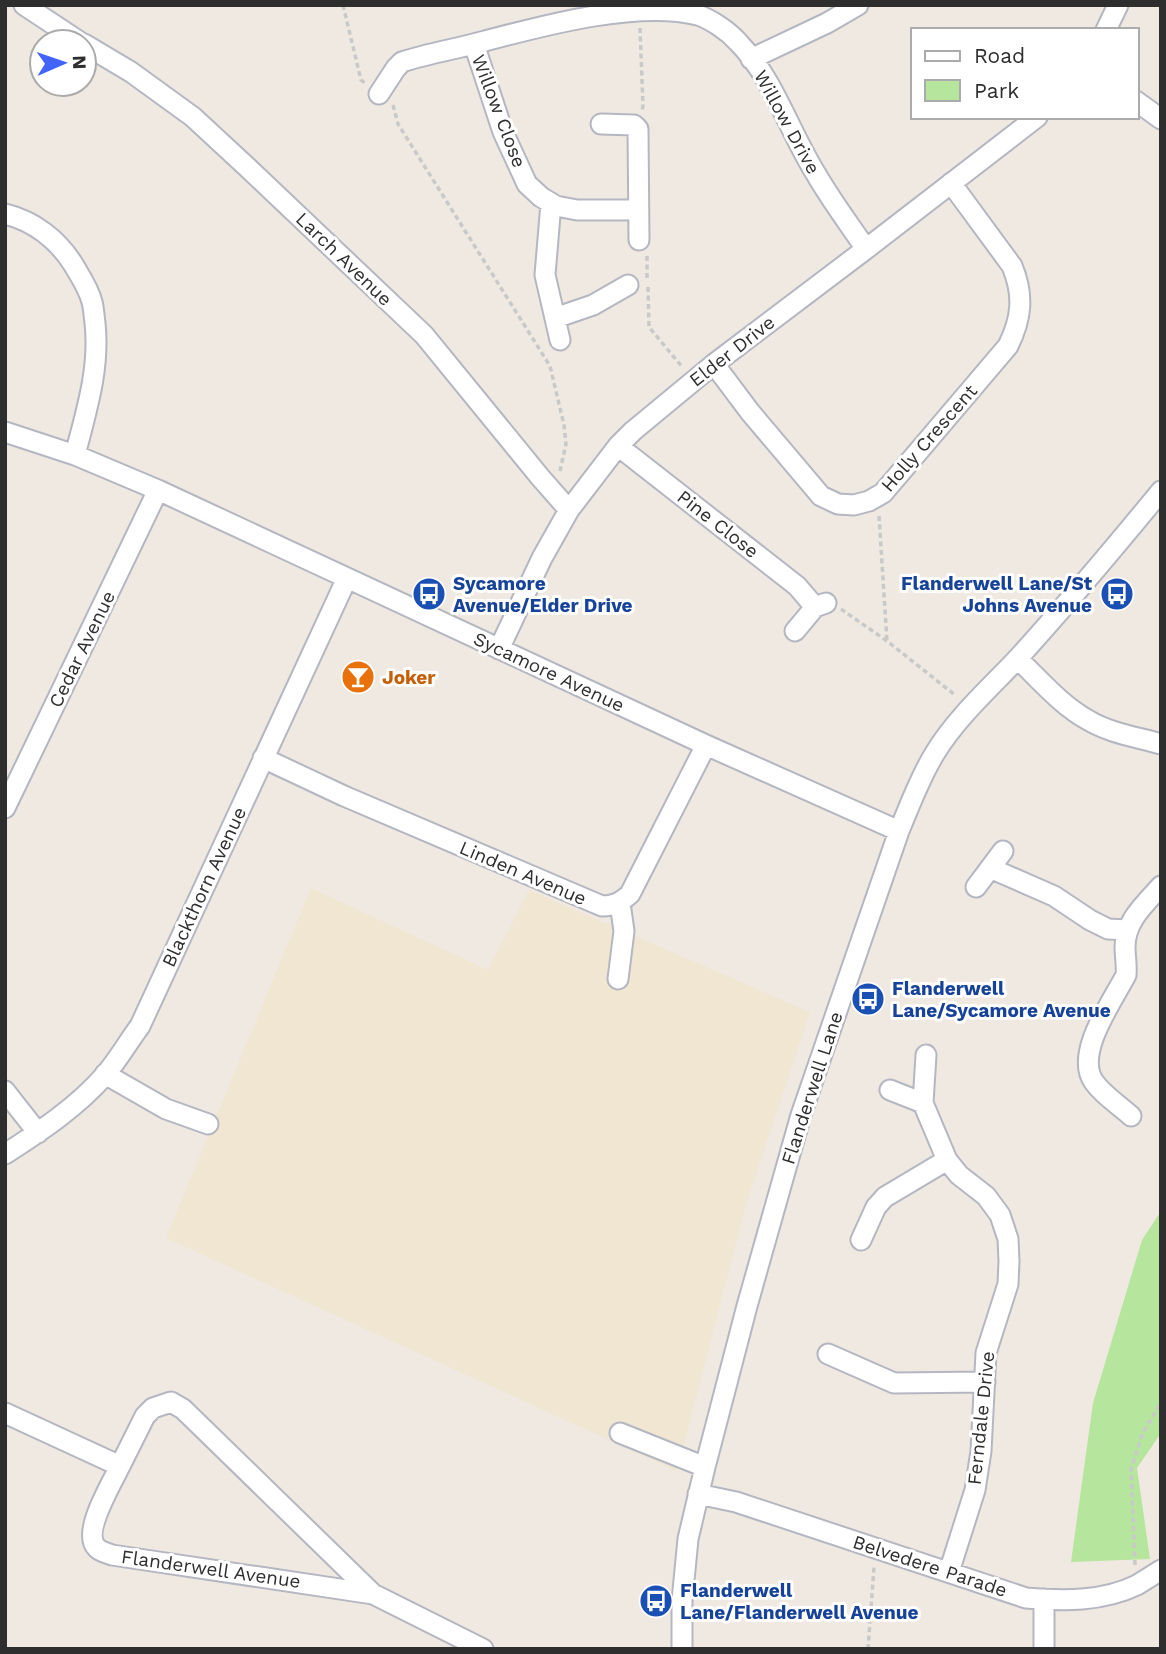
<svg xmlns="http://www.w3.org/2000/svg" width="1166" height="1654" viewBox="0 0 1166 1654" font-family="'Work Sans',sans-serif">
<style>
.education{fill:#f0e6d1}
.green{fill:#b6e59e}
.lines{fill:none;stroke-linecap:round;stroke-linejoin:round}
.minor-casing{stroke:#b4b7c1;stroke-width:23}
.path{stroke:#c9c9c9;stroke-width:3.5;stroke-dasharray:5 3.5;stroke-linecap:butt}
.minor{stroke:#fff;stroke-width:19}
.labels{text-anchor:middle;dominant-baseline:central;stroke-width:6;stroke-linejoin:round;paint-order:stroke}
.street-label{font-size:19px;fill:#2e2e2e;stroke:#fff}
.transit-label{font-size:19px;font-weight:bold;fill:#164399;stroke:#fff;text-anchor:start}
.food-label{font-size:19px;font-weight:bold;fill:#c56008;stroke:#fff;text-anchor:start}
</style>
<rect width="100%" height="100%" fill="#efe9e1"/>
<!-- education -->
<path class="education" d="M311 888 488 970 529 890 810 1012 747 1201 677 1471 166 1238Z"/>
<!-- green -->
<path class="green" d="M1161 1211V1433L1137 1468 1150 1559 1071 1562 1093 1403 1142 1240Z"/>
<g class="lines">
<defs>
<path id="minor" d="M24 5 80 42
M1106 30 1118 5
M84 44 131 72 193 117 247 167 424 335 540 477 569 510
M474 44 503 132 527 184 541 197 556 206 577 210H638
M751 59 827 23 858 5
M379 94 396 68 402 62C429 53 457 49 485 41 545 25 638 0 698 15 712 20 728 31 738 42 774 79 789 131 816 174 831 200 849 224 866 249
M1136 101 1161 119
M601 124 634 125 638 129 639 240
M551 203 545 275 560 340
M5 214C34 221 58 240 73 264 80 276 89 289 92 302 94 309 94 317 95 323 100 369 86 412 75 455
M555 318 593 305 628 285
M714 364 750 412 821 496 838 504 854 505 869 501 883 493 1008 346C1022 318 1024 295 1012 266L951 183
M5 432 75 455 158 490 706 745 899 831
M618 446 797 586 815 607
M795 631 815 607 826 603
M499 649 542 558 569 510 618 446 633 431 714 364 866 249 1037 117
M1018 659C1040 680 1061 705 1088 720 1109 733 1137 737 1161 744
M263 758 344 796 602 906C615 906 621 902 630 894L706 745
M5 808 158 490
M990 868 1054 896 1090 920 1108 929 1127 930
M976 887 1003 851
M618 979 624 931 620 903
M105 1074 166 1109 208 1124
M890 1090 923 1103 926 1055
M5 1091 38 1133
M923 1103 947 1160 959 1175 986 1196 1000 1215 1008 1239 1009 1261 1008 1284 986 1353 981 1451 975 1490 949 1572
M1131 1116C1119 1105 1103 1095 1094 1082 1074 1054 1112 1002 1126 975 1127 965 1125 957 1125 947 1125 921 1144 905 1161 886
M5 1154C41 1131 77 1107 105 1075 118 1060 128 1042 140 1026L347 578
M861 1240 876 1207 885 1197 947 1160
M828 1354 894 1383 985 1382
M5 1413 120 1466 145 1416 153 1408 171 1402 183 1409 373 1594 483 1649
M620 1433 705 1467
M120 1466C112 1483 81 1533 97 1548 101 1552 107 1553 112 1555L373 1594
M698 1494 736 1502 1026 1598C1063 1601 1102 1602 1137 1585 1145 1580 1153 1575 1161 1570
M1044 1599V1649
M682 1649V1601L688 1539 705 1467 747 1306 801 1115 899 831C910 805 920 777 935 753 957 717 990 688 1019 657 1068 603 1115 547 1161 491"/>
</defs>
<!-- minor casing -->
<use href="#minor" class="minor-casing"/>
<!-- path -->
<path class="path" d="M343 5 361 80 365 83
M640 28 643 106 642 111
M393 105 398 124 550 366 564 425 566 444 560 471
M647 256V279
M648 287 649 327 683 368
M879 516 887 641
M841 609 887 641 955 695
M1135 1565 1131 1469 1143 1432 1161 1403
M868 1649 874 1567"/>
<!-- minor -->
<use href="#minor" class="minor"/>
</g>
<!-- icons -->
<defs>
<symbol id="bus-disc" viewBox="-11 -11 22 22"><circle r="9.5" fill="#1a4fb4" stroke="#fff"/><path d="M-5-6H5V4H4V6H2V4H-2V6H-4V4H-5ZM-3.5-4V0h7V-4ZM-3.5 1.2v1.5H-2V1.2ZM2 1.2v1.5H3.5V1.2Z" fill="#fff"/></symbol>
<symbol id="bar-disc" viewBox="-11 -11 22 22"><circle r="9.5" fill="#e8710a" stroke="#fff"/><path d="M-6-5H6L.8 .8V4.5H3.5V6h-7V4.5H-.8V.8Z" fill="#fff"/></symbol>
</defs>
<g fill-rule="evenodd">
<use href="#bus-disc" x="410" y="575" width="38" height="38"/>
<use href="#bus-disc" x="1098" y="575" width="38" height="38"/>
<use href="#bar-disc" x="339" y="658" width="38" height="38"/>
<use href="#bus-disc" x="849" y="980" width="38" height="38"/>
<use href="#bus-disc" x="637" y="1582" width="38" height="38"/>
</g>
<g class="labels">
<!-- street labels -->
<g class="street-label">
<text transform="translate(499 111) rotate(69)">Willow Close</text>
<text transform="translate(787 122) rotate(61)">Willow Drive</text>
<text transform="translate(344 259) rotate(44)">Larch Avenue</text>
<text transform="translate(732 351) rotate(-38)">Elder Drive</text>
<text transform="translate(929 438) rotate(-49)">Holly Crescent</text>
<text transform="translate(718 524) rotate(38)">Pine Close</text>
<text transform="translate(82 649) rotate(-64)">Cedar Avenue</text>
<text transform="translate(549 672) rotate(25)">Sycamore Avenue</text>
<text transform="translate(523 873) rotate(23)">Linden Avenue</text>
<text transform="translate(204 887) rotate(-65)">Blackthorn Avenue</text>
<text transform="translate(812 1088) rotate(-72)">Flanderwell Lane</text>
<text transform="translate(981 1418) rotate(-84)">Ferndale Drive</text>
<text transform="translate(930 1566) rotate(18)">Belvedere Parade</text>
<text transform="translate(211 1569) rotate(8)">Flanderwell Avenue</text>
</g>
<!-- transit labels -->
<g class="transit-label">
<text x="453" y="583">Sycamore<tspan x="453" dy="22">Avenue/Elder Drive</tspan></text>
<text x="1092" y="583" text-anchor="end">Flanderwell Lane/St<tspan x="1092" dy="22">Johns Avenue</tspan></text>
<text x="892" y="988">Flanderwell<tspan x="892" dy="22">Lane/Sycamore Avenue</tspan></text>
<text x="680" y="1590">Flanderwell<tspan x="680" dy="22">Lane/Flanderwell Avenue</tspan></text>
</g>
<!-- food labels -->
<g class="food-label">
<text x="382" y="677">Joker</text>
</g>
</g>
<!-- border -->
<rect width="1166" height="1654" fill="none" stroke="#2e2e2e" stroke-width="14"/>
<!-- legend -->
<rect x="911" y="28" width="228" height="91" fill="#ffffff" stroke="#ababab" stroke-width="2"/>
<rect x="925" y="51" width="35" height="10" fill="#ffffff" stroke="#ababab" stroke-width="2"/>
<text x="974" y="63" font-size="21" fill="#2e2e2e">Road</text>
<rect x="925" y="80" width="35" height="21" fill="#b6e59e" stroke="#ababab" stroke-width="2"/>
<text x="974" y="98" font-size="21" fill="#2e2e2e">Park</text>
<!-- north arrow -->
<g transform="translate(63 63) rotate(88)"><circle r="33" fill="#ffffff" stroke="#ababab" stroke-width="2"/>
<path d="M0-5L12 26L0 18L-12 26Z" fill="#4264fb"/>
<text y="-10" font-size="19" font-weight="bold" text-anchor="middle" fill="#2e2e2e">N</text>
</g>
</svg>
